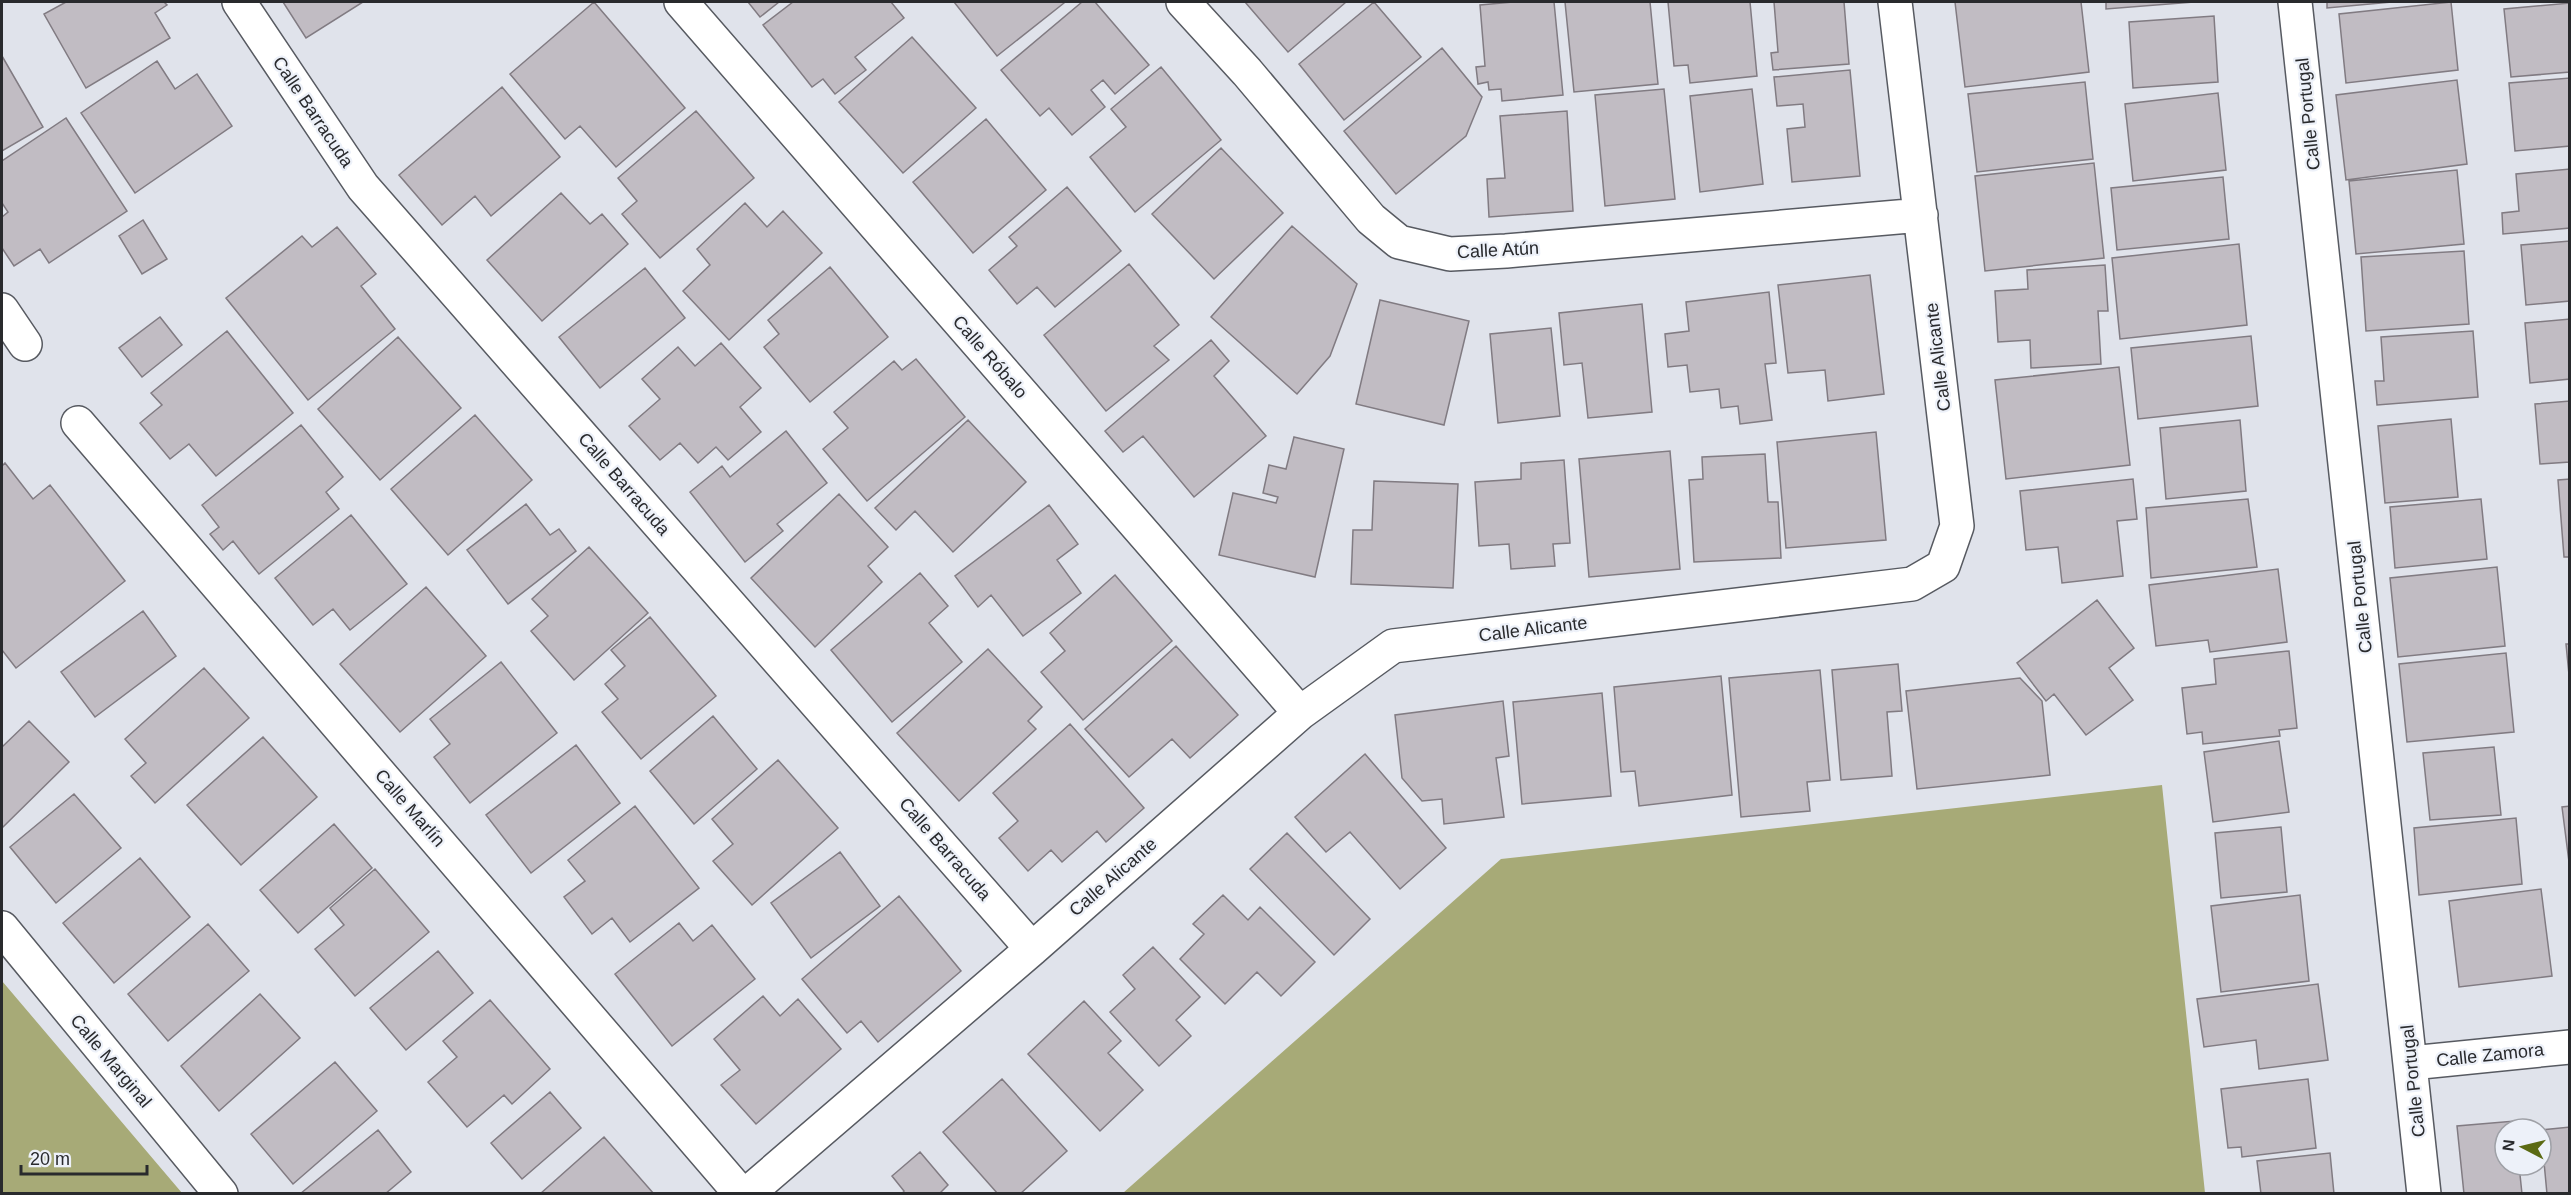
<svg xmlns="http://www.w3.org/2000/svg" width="2571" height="1195" viewBox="0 0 2571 1195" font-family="Helvetica,sans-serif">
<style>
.forest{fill:#a7aa77}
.building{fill:#c1bcc3;stroke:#817b82;stroke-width:1.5}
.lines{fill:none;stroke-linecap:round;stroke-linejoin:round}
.street-casing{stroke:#575a61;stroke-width:36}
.street{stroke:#fff;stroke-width:33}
.labels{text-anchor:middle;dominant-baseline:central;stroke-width:4.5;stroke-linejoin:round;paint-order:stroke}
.street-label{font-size:18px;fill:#292a2d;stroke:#edf1f9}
</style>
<rect width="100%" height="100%" fill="#e0e3eb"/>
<!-- forest -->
<path class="forest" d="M2162 785 2205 1193H1123L1501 859Z
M2 981 182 1193H2Z"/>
<!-- building -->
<path class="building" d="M66 2H164L167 5 155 13 170 38 86 88 44 14Z
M283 2H363L306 38Z
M594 2 685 108 616 167 580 126 565 139 510 74Z
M748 2H779L760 17Z
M793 2H891L904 18 855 57 866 70 835 94 823 79 812 87 763 25Z
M954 2H1063L1064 3 997 56Z
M1082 2H1095L1149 65 1115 94 1103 80 1091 90 1105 107 1072 135 1049 108 1040 116 1001 70Z
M1245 2H1346L1288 52Z
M1374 2 1421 57 1344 120 1299 64Z
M1513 2H1554L1563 95 1502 101 1501 89 1489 90 1488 82 1478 84 1476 67 1485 66 1480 5Z
M1565 2H1650L1658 84 1574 92Z
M1668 2H1750L1757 76 1690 83 1688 65 1674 66Z
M1774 2H1844L1849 64 1773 70 1771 53 1778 52Z
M1955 2H2081L2089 72 1965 87Z
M2106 2H2194L2106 9Z
M2327 2H2392L2327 8Z
M2451 2 2458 70 2346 83 2339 14Z
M2570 3V72L2511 77 2504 9Z
M2214 16 2218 82 2133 88 2129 22Z
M912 37 976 108 903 173 839 102Z
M1442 48 1482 97 1466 136 1396 194 1344 131Z
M2 56 43 127 2 151Z
M157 61 175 89 197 74 232 126 135 193 81 113Z
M1161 67 1221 140 1135 212 1090 157 1126 127 1111 109Z
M1850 70 1860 176 1792 182 1787 129 1805 127 1803 104 1777 106 1774 77Z
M2570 78V146L2515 151 2509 83Z
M2457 80 2467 164 2346 180 2336 95Z
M2085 82 2093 159 1977 172 1968 94Z
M502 87 560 157 491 216 475 196 442 225 399 175Z
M1664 89 1675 199 1605 206 1595 95Z
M1752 89 1763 184 1700 192 1690 96Z
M2218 93 2226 170 2133 181 2125 104Z
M696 111 754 178 660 258 622 214 637 201 618 178Z
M1567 111 1573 211 1489 217 1487 179 1505 178 1500 116Z
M66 118 127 211 49 263 40 249 14 266 2 248V217L8 212 2 203V161Z
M986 119 1046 190 973 253 913 182Z
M1221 148 1283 213 1214 279 1152 214Z
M2094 163 2104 258 1985 271 1975 176Z
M2570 169V228L2503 234 2502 213 2519 211 2516 174Z
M2457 170 2464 244 2356 254 2349 181Z
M2223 177 2229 239 2117 250 2111 188Z
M1067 187 1121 251 1055 307 1037 287 1017 304 989 270 1017 246 1009 237Z
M561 193 590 224 602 214 628 244 542 321 487 260Z
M745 203 767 227 783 211 822 253 729 340 683 291 710 265 697 249Z
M143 220 167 259 142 274 119 236Z
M1292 226 1357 284 1330 356 1297 394 1211 317Z
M337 227 376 274 361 286 395 329 308 400 226 298 302 236 312 247Z
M2570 241V301L2526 305 2521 245Z
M2239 244 2247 325 2120 339 2112 258Z
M2464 251 2469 324 2366 331 2361 257Z
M1129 264 1179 325 1154 346 1169 360 1106 411 1044 335Z
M2105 265 2108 311H2098L2101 364 2031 368 2030 340 1998 342 1995 291 2028 289 2027 270Z
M830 267 888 337 810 402 764 347 779 334 768 320Z
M645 268 685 318 600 388 559 337Z
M1870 275 1884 394 1828 401 1825 370 1788 373 1778 285Z
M1769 292 1776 363 1765 364 1772 420 1740 424 1738 406 1721 408 1719 389 1690 392 1687 365 1668 367 1665 334 1689 331 1686 302Z
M1380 300 1469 321 1444 425 1356 404Z
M1642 304 1652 412 1588 418 1582 363 1564 365 1559 313Z
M160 317 182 345 142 377 119 348Z
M2570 319V379L2530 383 2525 323Z
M1551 328 1560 416 1498 423 1490 334Z
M227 331 293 413 216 476 189 444 170 459 140 423 162 405 151 393Z
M2473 331 2478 397 2377 405 2375 381H2384L2381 337Z
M2251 336 2258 406 2138 419 2131 348Z
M398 337 461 408 380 480 318 409Z
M1211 340 1229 361 1214 376 1266 436 1194 497 1143 436 1123 452 1105 431Z
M721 343 761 388 740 407 761 432 728 460 716 447 698 463 680 443 660 460 629 426 660 399 642 379 678 347 695 366Z
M916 359 965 417 867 501 823 449 848 428 834 412 894 361 902 370Z
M2119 367 2130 465 2006 479 1995 380Z
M2570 401V462L2540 464 2535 404Z
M475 415 532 480 448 555 391 489Z
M2451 419 2458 497 2385 503 2378 426Z
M968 420 1026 482 953 552 915 511 896 530 875 508Z
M2240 420 2246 491 2166 499 2160 428Z
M301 425 343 477 326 492 339 509 259 574 233 541 223 550 210 534 219 527 202 505Z
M786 431 827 483 777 524 783 531 745 562 690 492 722 466 730 477Z
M1876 432 1886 540 1786 548 1777 442Z
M1294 437 1344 449 1315 577 1219 555 1233 493 1276 503 1278 497 1263 493 1269 465 1286 469Z
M1670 451 1680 569 1589 577 1579 459Z
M1765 454 1768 502H1778L1781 558 1694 562 1689 480 1703 479 1702 457Z
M1564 460 1570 543 1553 544 1555 566 1511 569 1509 544 1479 546 1475 482 1521 479V463Z
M5 463 33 499 50 485 125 581 16 668 2 650V466Z
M2133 479 2137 519 2117 521 2123 576 2062 583 2058 547 2026 550 2020 491Z
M2570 479V557H2564L2558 480Z
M1374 481 1458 484 1453 588 1351 584 1353 530H1372Z
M839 494 888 547 868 566 882 582 815 647 751 578Z
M2248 499 2257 567 2151 578 2146 508Z
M2481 499 2487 559 2395 568 2390 507Z
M526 504 550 535 559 529 576 551 508 604 467 550Z
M1049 505 1078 544 1057 560 1081 593 1023 636 991 595 978 607 955 576Z
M351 515 407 584 350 630 333 609 313 625 275 578Z
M589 547 648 613 574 680 531 631 548 616 532 599Z
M2497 567 2505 646 2398 657 2390 578Z
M2278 569 2287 642 2210 652 2208 640 2156 646 2149 585Z
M920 573 948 606 929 623 962 662 892 722 831 650Z
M1115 575 1172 641 1083 720 1041 672 1065 651 1050 633Z
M426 587 486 656 400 732 340 664Z
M2097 600 2134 648 2109 668 2133 700 2086 735 2054 694 2046 701 2017 663Z
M143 611 176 656 95 717 61 672Z
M650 617 716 696 641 759 602 712 618 699 605 684 625 666 611 650Z
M2566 644H2570V685Z
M1176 646 1238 715 1190 758 1172 739 1129 777 1085 729Z
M988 649 1042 707 1028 721 1036 729 959 801 897 733Z
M2289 651 2297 728 2279 730 2280 736 2203 744 2202 732 2187 734 2182 688 2216 684 2214 659Z
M2506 653 2514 732 2407 742 2399 664Z
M501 662 557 733 470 803 434 757 450 744 430 719Z
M1898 664 1902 711 1887 712 1892 776 1841 780 1832 670Z
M204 668 249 718 155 803 131 776 146 763 125 739Z
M1820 670 1830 780 1807 782 1810 811 1741 817 1729 678Z
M1721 676 1732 795 1639 806 1635 771 1621 772 1614 687Z
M2020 678 2042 701 2050 775 1917 789 1906 691Z
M1602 693 1611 796 1522 804 1513 702Z
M1503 701 1509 756 1496 758 1504 817 1444 824 1442 799 1422 801 1402 778 1395 715Z
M713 716 757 769 694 824 650 771Z
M29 721 69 762 2 828V747Z
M1070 724 1144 808 1106 842 1097 831 1062 862 1051 850 1028 871 999 838 1018 821 993 793Z
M263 737 317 797 241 865 187 805Z
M2279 741 2289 812 2213 822 2204 752Z
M576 745 620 803 531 873 486 815Z
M2494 747 2501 815 2430 820 2423 753Z
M1365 754 1446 848 1400 889 1350 832 1326 852 1295 817Z
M778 760 838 828 752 905 713 861 733 844 712 819Z
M74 794 121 848 56 903 10 847Z
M635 806 699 888 630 942 612 918 592 934 564 897 585 881 568 860Z
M2570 806V870L2562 807Z
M2516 818 2522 884 2419 895 2414 828Z
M334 824 372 868 298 933 260 890Z
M2281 827 2287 892 2221 898 2215 833Z
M1287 833 1370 919 1334 955 1250 869Z
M840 852 880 906 811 958 771 903Z
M140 858 190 917 114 983 63 923Z
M375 869 429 932 355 996 315 949 344 925 330 908Z
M2541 889 2552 976 2459 987 2449 901Z
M1223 895 1248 920 1260 907 1315 962 1281 996 1257 972 1225 1004 1180 959 1204 934 1193 924Z
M2300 895 2309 981 2221 992 2211 906Z
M899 896 961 971 878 1042 861 1021 847 1033 802 979Z
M679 923 693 941 712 925 755 979 672 1046 615 974Z
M208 924 249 971 168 1041 128 994Z
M1153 947 1200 997 1176 1020 1191 1036 1159 1066 1110 1012 1135 989 1123 975Z
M438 951 473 993 406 1050 370 1008Z
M2318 984 2328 1060 2259 1069 2256 1040 2204 1047 2197 999Z
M260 994 300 1038 219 1111 181 1066Z
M763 996 780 1016 798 999 841 1049 756 1124 721 1085 740 1070 714 1039Z
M490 1000 550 1069 512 1104 504 1095 467 1127 428 1082 457 1057 443 1041Z
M1084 1001 1121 1041 1108 1053 1143 1090 1100 1131 1028 1054Z
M335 1062 377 1111 293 1184 251 1134Z
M1002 1079 1067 1151 1020 1194H998L943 1132Z
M2308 1079 2316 1148 2242 1157 2241 1147 2228 1148 2221 1089Z
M550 1092 581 1128 522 1179 491 1143Z
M2515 1121 2516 1129H2505V1165H2519L2522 1194H2464L2457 1126Z
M2570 1127V1194H2547L2541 1130Z
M378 1130 411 1172 385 1194H300Z
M604 1137 654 1194H540Z
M920 1152 948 1185 939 1194H902L904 1191 892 1176Z
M2330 1153 2334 1194H2261L2257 1161Z"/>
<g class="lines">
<defs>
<path id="street" d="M239 2 363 187 1032 949
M681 2 1300 713
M1183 2 1247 72 1371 219 1399 242 1450 254 1506 251 1921 215
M2295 2 2424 1194
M2 310 25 344
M78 423 741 1194
M2 928 221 1194
M2411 1063 2570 1047
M747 1194 1032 949 1300 713 1393 646 1912 584 1943 566 1957 526 1895 2"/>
</defs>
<!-- street casing -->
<use href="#street" class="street-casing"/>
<!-- street -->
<use href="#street" class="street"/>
</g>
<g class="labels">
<!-- street labels -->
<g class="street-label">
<text transform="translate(313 112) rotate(56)">Calle Barracuda</text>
<text transform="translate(2308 114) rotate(-96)">Calle Portugal</text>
<text transform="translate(1498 250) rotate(-3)">Calle Atún</text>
<text transform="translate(990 357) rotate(49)">Calle Róbalo</text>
<text transform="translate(1938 357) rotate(-97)">Calle Alicante</text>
<text transform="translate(624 484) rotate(49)">Calle Barracuda</text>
<text transform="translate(2360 597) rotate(-96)">Calle Portugal</text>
<text transform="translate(1533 629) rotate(-7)">Calle Alicante</text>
<text transform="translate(410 808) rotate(49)">Calle Marlín</text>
<text transform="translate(945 849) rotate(49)">Calle Barracuda</text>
<text transform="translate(1113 877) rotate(-41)">Calle Alicante</text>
<text transform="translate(2490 1055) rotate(-6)">Calle Zamora</text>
<text transform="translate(111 1061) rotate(50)">Calle Marginal</text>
<text transform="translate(2413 1081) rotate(-96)">Calle Portugal</text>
</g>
</g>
<!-- border -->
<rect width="2571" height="1195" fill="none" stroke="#292a2d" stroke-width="6"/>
<!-- north arrow -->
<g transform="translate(2523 1147) rotate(277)"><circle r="28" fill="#edf1f9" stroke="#9fa1a7" stroke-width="1.5"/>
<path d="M0-4.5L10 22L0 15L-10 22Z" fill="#5b6a13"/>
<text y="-9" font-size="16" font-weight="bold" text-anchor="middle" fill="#292a2d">N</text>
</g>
<!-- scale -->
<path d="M21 1165v9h126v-9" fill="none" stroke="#292a2d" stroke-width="3"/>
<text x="30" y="1165" font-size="18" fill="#292a2d" stroke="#edf1f9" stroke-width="4.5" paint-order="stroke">20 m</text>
</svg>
